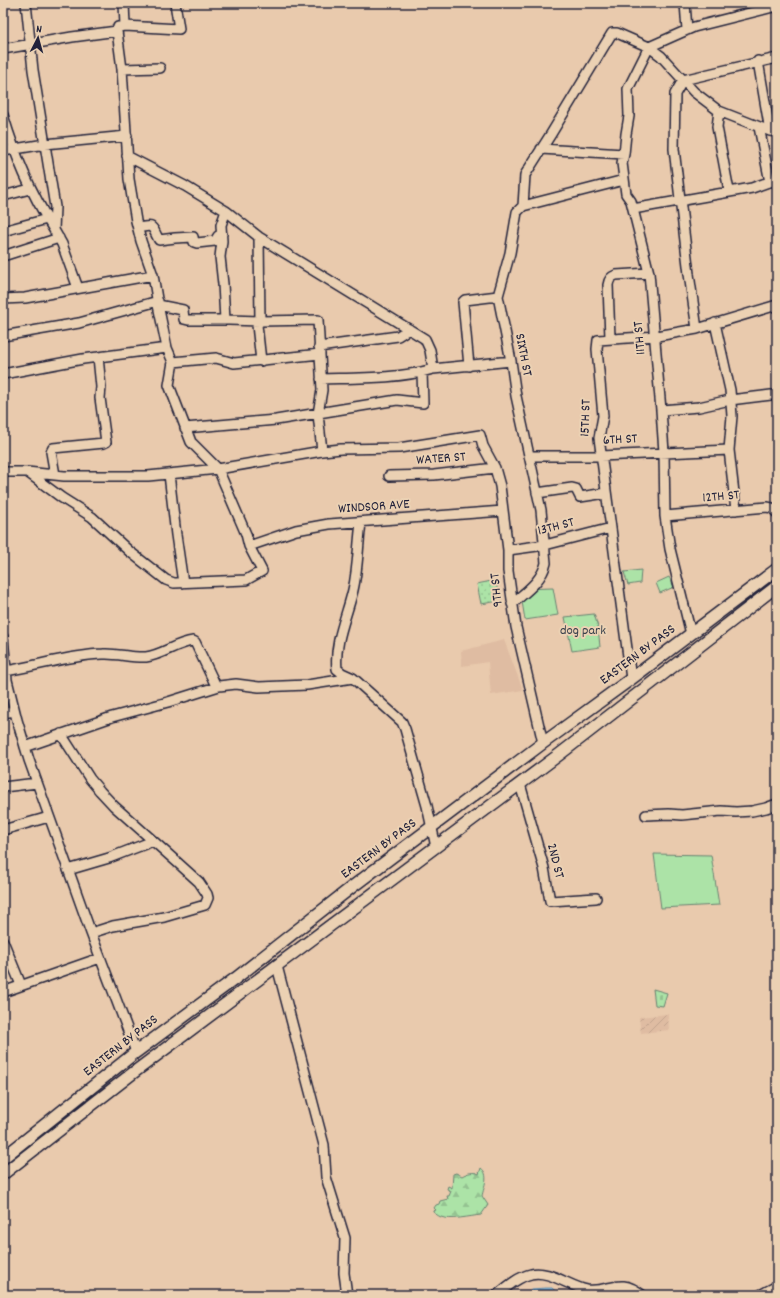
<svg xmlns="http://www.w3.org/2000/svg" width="780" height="1298" viewBox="0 0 780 1298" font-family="Dekko,sans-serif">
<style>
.built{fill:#dfbca2}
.industrial{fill:url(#industrial-furrows)}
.green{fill:#ace3a7;stroke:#678271}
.forest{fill:url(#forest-firs);stroke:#678271}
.cemetery{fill:url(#cemetery-stones);stroke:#678271}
.garden{fill:url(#garden-dots);stroke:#678271}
.water{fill:url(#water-waves);stroke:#6389a8}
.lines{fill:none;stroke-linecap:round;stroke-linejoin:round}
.minor-casing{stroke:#22223b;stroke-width:12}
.major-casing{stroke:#22223b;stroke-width:14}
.minor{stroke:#ebd1b3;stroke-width:9}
.major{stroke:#ebd1b3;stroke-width:11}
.labels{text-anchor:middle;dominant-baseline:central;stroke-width:4;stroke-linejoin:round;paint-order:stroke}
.street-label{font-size:14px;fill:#22223b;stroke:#ebd1b3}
.park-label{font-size:14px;fill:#373f4b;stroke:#ebd1b3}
</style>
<defs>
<pattern id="industrial-furrows" width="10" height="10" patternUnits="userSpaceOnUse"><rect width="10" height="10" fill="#dfbca2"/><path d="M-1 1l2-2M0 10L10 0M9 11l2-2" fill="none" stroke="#bfa18c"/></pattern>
<pattern id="forest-firs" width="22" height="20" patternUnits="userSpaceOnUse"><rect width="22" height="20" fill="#ace3a7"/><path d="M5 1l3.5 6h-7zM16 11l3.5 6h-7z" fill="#94c291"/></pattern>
<pattern id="cemetery-stones" width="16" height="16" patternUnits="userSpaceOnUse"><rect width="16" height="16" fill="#ace3a7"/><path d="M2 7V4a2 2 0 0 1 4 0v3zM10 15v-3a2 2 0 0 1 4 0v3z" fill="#94c291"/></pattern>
<pattern id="garden-dots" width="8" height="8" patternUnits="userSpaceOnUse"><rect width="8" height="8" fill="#ace3a7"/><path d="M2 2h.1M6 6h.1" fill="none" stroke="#94c291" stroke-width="1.8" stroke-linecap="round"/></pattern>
<pattern id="water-waves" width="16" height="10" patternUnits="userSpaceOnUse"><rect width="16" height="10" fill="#8fcdf0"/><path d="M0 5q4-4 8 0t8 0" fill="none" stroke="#7bb0cf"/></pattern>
</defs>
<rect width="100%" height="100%" fill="#e9caad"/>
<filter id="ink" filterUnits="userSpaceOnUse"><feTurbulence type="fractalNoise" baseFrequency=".025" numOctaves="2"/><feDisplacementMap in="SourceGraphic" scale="8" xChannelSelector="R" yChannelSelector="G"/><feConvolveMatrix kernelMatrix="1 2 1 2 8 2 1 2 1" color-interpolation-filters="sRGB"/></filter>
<g filter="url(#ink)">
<!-- built -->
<path class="built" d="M504 640 523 690 491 695 488 662 462 666 461 651Z"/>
<!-- industrial -->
<path class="industrial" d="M668 1014 669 1030 641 1033 639 1017Z"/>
<!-- green -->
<path class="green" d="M641 570 640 583 628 585 624 572Z
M669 577 674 587 660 593 656 583Z
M553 588 558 615 525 620 520 589Z
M594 614 598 627 600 647 572 651 565 617Z
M654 854 711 855 719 905 661 908Z"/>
<!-- forest -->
<path class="forest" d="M481 1168C490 1175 484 1186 482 1196L488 1205 481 1215C471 1216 450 1221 441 1217 438 1216 436 1214 433 1212V1211L436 1210 434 1208 436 1205 439 1204 440 1201 448 1199 447 1196H449L451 1191 447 1189 448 1186 452 1188 453 1174 456 1173 462 1176C467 1173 474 1171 479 1174Z"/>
<!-- cemetery -->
<path class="cemetery" d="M653 989 667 993 663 1006 655 1005Z"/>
<!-- garden -->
<path class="garden" d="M496 580 499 601 481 604 477 584Z"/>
<!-- water -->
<path class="water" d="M545 1288H552L560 1295H523L532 1289Z"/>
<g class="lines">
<defs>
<path id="minor" d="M26 3 33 70 55 207 54 230 62 244 78 288
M124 3 125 26
M685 3 687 30
M3 49 72 37 117 31
M758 61 770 131
M122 69 160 68
M719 111 717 127 729 191
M3 115C16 158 30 191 54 230
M759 127 770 182
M541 149 624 154
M3 151 45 144 127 136
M127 156 185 186 226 211 259 237 425 339 430 350 433 369
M3 196 30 189
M523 206 525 175 551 134 612 33H617L649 47 661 56 694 92 719 111 770 131 777 132
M633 209 752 188 777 179
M138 228C156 224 151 227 159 240L175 238 193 237 194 242 197 243 215 241 218 236 222 234
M3 231 47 219
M259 237 260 321 257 325 261 361
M3 256 59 238
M3 299 25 298 153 275
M158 305 183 310 184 319 188 320H229L260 321 318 320 322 390 318 414 322 451
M225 320 223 284 220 257 222 241 221 225 226 211
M715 323 730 390 732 416 729 450 736 510
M697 329 689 274 674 149 675 94 683 80 777 58
M3 336 79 323 158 301
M610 338 608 285C609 279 611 277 616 275L649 273
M319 347 398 336 409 329
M173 362 216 358 234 363 320 354
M469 366 463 302 465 300 498 296
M3 374 83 359 167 348
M321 379C357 378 399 379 433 369L511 361
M661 410 699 407 730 400 771 395
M185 428 276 420 397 400 423 403 422 372
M529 456H601L729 450
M3 472H27L64 476H148L218 469 322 451 341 449 399 448 480 435 483 446 495 468 500 486 508 550V571L516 627 543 743
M27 472 62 498 92 517 129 551 166 580 174 583 246 580 262 571 249 546 246 534 218 469 191 442 169 385 173 362 167 348 158 305 153 275 141 241 136 221 129 179 122 69 117 31 118 27 125 26 179 29 175 3
M169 474 176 535 183 583
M55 475 51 452 53 448 104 443 106 442 100 398 101 387 98 357
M389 476 434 475 495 468
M537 493 572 488 576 489 580 497 606 493
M665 516 767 507 772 508 777 513
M361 523C358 545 358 569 353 590 347 616 334 642 337 669L342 673 353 678 402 722 405 729 427 806 436 847
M249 546 296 530 329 524 503 511
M508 550 545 545 611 528
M512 604C525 592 542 581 546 563L541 510 516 396 511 361 498 296 510 253 517 212 523 206 624 180
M691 634 670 549 665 516 664 452 661 410 649 273 631 201 626 194 622 163 624 154 626 134 629 116 628 89 649 47 694 27 777 6
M3 637 7 680 17 720 29 760 91 933 136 1052
M5 671C38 666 70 655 103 654 117 653 131 658 146 657 162 655 176 643 193 641L195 642 216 686
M631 679 599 438 603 416 597 349 598 340 657 336 697 329 777 305
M3 713 14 711
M61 734 90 779 100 791 114 806 178 863 199 882 207 894 208 898 205 905 164 917 113 926 91 933
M25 747 112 717 168 702 219 686 236 684 259 687 307 685 353 678
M520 784 544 868 550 901 596 898
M3 787 37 783
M646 815 669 814 682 815 721 811 736 812 752 811 766 808 777 804
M3 830 49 817
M68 870 109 858 153 841
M3 941 21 985
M277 966 324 1145 326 1177 345 1238 344 1273 347 1295
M3 992 100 958
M497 1295C507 1287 518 1277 531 1274 548 1269 570 1287 587 1290 610 1293 619 1276 642 1295
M760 1295 777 1286"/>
<path id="major" d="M3 1158 136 1052 236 978 352 887 543 743 631 679 777 569
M3 1174 133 1073 560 754 777 586"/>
</defs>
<!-- minor casing -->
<use href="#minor" class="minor-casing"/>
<!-- major casing -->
<use href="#major" class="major-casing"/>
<!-- minor -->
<use href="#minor" class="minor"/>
<!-- major -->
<use href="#major" class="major"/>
</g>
</g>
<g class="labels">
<!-- street labels -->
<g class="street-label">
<text transform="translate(640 338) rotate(-95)">11TH ST</text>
<text transform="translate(523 355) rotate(79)">SIXTH ST</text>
<text transform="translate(586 418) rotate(-88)">15TH ST</text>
<text transform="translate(620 440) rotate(-3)">6TH ST</text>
<text transform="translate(441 459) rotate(-4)">WATER ST</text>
<text transform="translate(721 497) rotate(-5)">12TH ST</text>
<text transform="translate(374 507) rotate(-4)">WINDSOR AVE</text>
<text transform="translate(556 527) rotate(-14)">13TH ST</text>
<text transform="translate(497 590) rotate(-96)">9TH ST</text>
<text transform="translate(638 655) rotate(-37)">EASTERN BY PASS</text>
<text transform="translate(379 849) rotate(-37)">EASTERN BY PASS</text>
<text transform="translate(555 861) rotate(76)">2ND ST</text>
<text transform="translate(121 1046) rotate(-38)">EASTERN BY PASS</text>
</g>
<!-- park labels -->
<g class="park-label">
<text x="583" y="631">dog park</text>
</g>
</g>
<!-- margin -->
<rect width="780" height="1298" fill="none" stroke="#ebd1b3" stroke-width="16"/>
<rect x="8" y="8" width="764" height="1282" fill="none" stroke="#22223b" stroke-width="1.5" filter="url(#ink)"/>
<!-- north arrow -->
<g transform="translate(38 38) rotate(6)" stroke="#ebd1b3" stroke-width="3" paint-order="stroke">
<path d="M0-3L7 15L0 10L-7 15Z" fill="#22223b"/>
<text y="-6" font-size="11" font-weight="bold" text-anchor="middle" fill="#22223b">N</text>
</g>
</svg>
